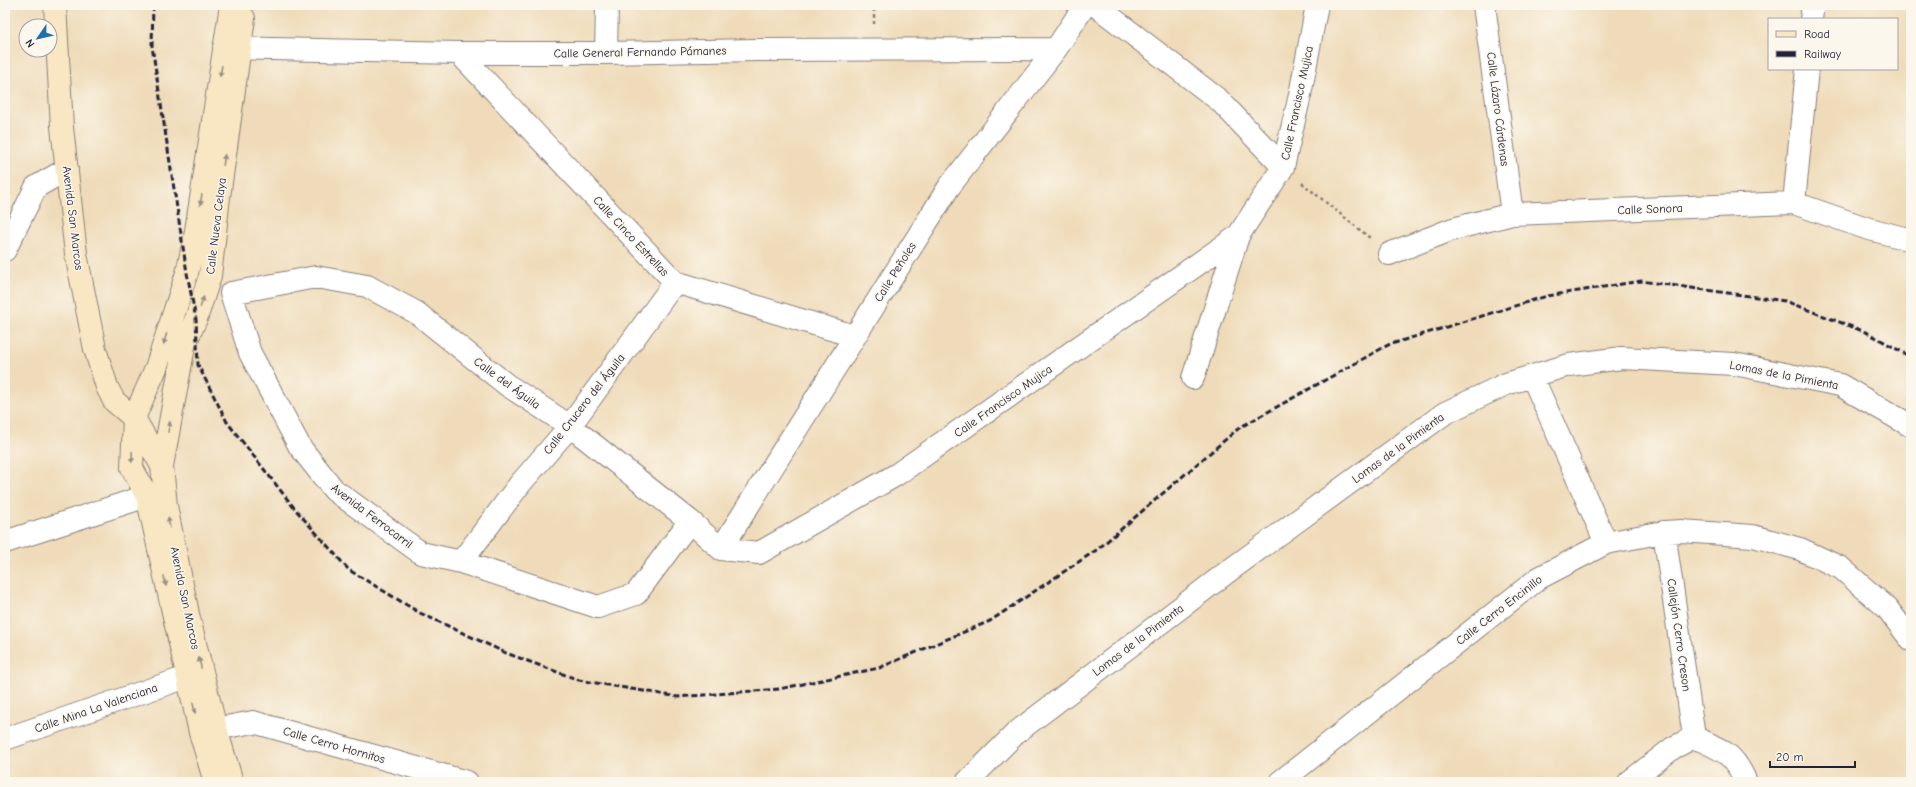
<svg xmlns="http://www.w3.org/2000/svg" width="1916" height="787" viewBox="0 0 1916 787" font-family="'Comic Neue',sans-serif">
<style>
.lines{fill:none;stroke-linecap:round;stroke-linejoin:round}
.street-casing{stroke:#887e7a;stroke-width:24}
.secondary-casing{stroke:#887e7a;stroke-width:24}
.path{stroke:#887e7a;stroke-width:2.5;stroke-dasharray:3 3;stroke-linecap:butt}
.street{stroke:#fff;stroke-width:22}
.secondary{stroke:#f9e7c3;stroke-width:22}
.rail{stroke:#22223b;stroke-width:3;stroke-dasharray:6 3;stroke-linecap:butt}
.oneway{fill:#988e86}
.labels{text-anchor:middle;dominant-baseline:central;stroke-width:3;stroke-linejoin:round;paint-order:stroke}
.street-label{font-size:12px;fill:#22223b;stroke:#fbf7ec}
</style>
<rect width="100%" height="100%" fill="#fbf7ec"/>
<filter id="ink" filterUnits="userSpaceOnUse"><feTurbulence type="fractalNoise" baseFrequency=".025" numOctaves="2"/><feDisplacementMap in="SourceGraphic" scale="8" xChannelSelector="R" yChannelSelector="G"/><feConvolveMatrix kernelMatrix="1 2 1 2 8 2 1 2 1" color-interpolation-filters="sRGB"/></filter>
<filter id="wash" filterUnits="userSpaceOnUse"><feTurbulence type="fractalNoise" baseFrequency=".012" numOctaves="4" result="noise"/><feDisplacementMap in="SourceGraphic" scale="16" xChannelSelector="R" yChannelSelector="G"/><feGaussianBlur stdDeviation="0.9" result="paint"/><feColorMatrix in="noise" values="0 0 0 0 0 0 0 0 0 0 0 0 0 0 0 0 0 1.4 0 .05"/><feComposite in="paint" operator="in"/></filter>
<g filter="url(#wash)">
<rect width="100%" height="100%" fill="#efdbb9"/>
</g>
<g filter="url(#ink)">
<g class="lines">
<defs>
<path id="street" d="M1095 5 1220 101 1283 167
M1484 5 1512 214
M1811 19 1813 5
M224 48 459 53H606L755 50 1056 49
M459 53 675 282 854 336
M606 53 607 5
M1794 203 1807 69
M5 250 36 187 67 169
M1389 254 1453 229 1512 214 1794 203 1866 228 1911 240
M1532 376 1606 543
M1193 378 1238 236
M690 521 636 594 598 607 461 562 421 553 334 490 300 447 250 353 231 293 316 277 367 286 417 313 507 385 570 426 690 521 721 549 759 553 896 475 1238 236 1283 167 1300 95 1317 5
M1664 532 1694 737
M5 542 147 496
M721 549 949 187 1056 49 1085 5
M461 562 520 484 570 426 675 282
M200 732 253 722 467 782
M1694 737C1722 750 1733 752 1746 782
M5 739 187 677
M967 782 1017 732 1226 573 1445 413 1506 384 1569 365 1622 358 1734 364 1840 385 1911 426
M1280 782 1539 578 1606 543 1664 532 1681 531 1753 536 1800 549 1841 568 1887 608 1911 640
M1629 782 1673 748 1694 737"/>
<path id="secondary" d="M55 5 62 127 76 254 95 349 107 387 114 401 134 418 162 466 166 506 188 614 216 729 232 782
M162 466 184 346 196 319 210 276 219 197 244 18
M215 782 200 732 147 496 132 468 134 418 156 368 187 273 195 237 231 5"/>
</defs>
<!-- street casing -->
<use href="#street" class="street-casing"/>
<!-- secondary casing -->
<use href="#secondary" class="secondary-casing"/>
<!-- path -->
<path class="path" d="M874 24V5
M1302 183 1370 238"/>
<!-- street -->
<use href="#street" class="street"/>
<!-- secondary -->
<use href="#secondary" class="secondary"/>
<!-- rail -->
<path class="rail" d="M153 5 152 46 187 273 196 319 198 365 227 422 295 509 349 570 420 613 506 653 579 680 678 697 779 689 879 668 990 621 1098 549 1239 428 1388 345 1547 296 1641 281 1785 301 1868 333 1911 357"/>
</g>
<!-- one-way arrows -->
<defs><path id="oneway-solid" d="M-6-.8H1V-3.2L6.5 0L1 3.2V.8H-6Z"/></defs>
<g class="oneway">
<use href="#oneway-solid" transform="translate(221 71) rotate(99)"/>
<use href="#oneway-solid" transform="translate(224 160) rotate(-82)"/>
<use href="#oneway-solid" transform="translate(201 200) rotate(99)"/>
<use href="#oneway-solid" transform="translate(202 302) rotate(-72)"/>
<use href="#oneway-solid" transform="translate(165 339) rotate(107)"/>
<use href="#oneway-solid" transform="translate(169 427) rotate(-80)"/>
<use href="#oneway-solid" transform="translate(132 457) rotate(92)"/>
<use href="#oneway-solid" transform="translate(169 523) rotate(-102)"/>
<use href="#oneway-solid" transform="translate(165 581) rotate(78)"/>
<use href="#oneway-solid" transform="translate(200 663) rotate(-104)"/>
<use href="#oneway-solid" transform="translate(194 708) rotate(77)"/>
</g>
</g>
<g class="labels">
<!-- street labels -->
<g class="street-label">
<text transform="translate(640 52) rotate(-1)">Calle General Fernando Pámanes</text>
<text transform="translate(1297 103) rotate(-78)">Calle Francisco Mujica</text>
<text transform="translate(1498 109) rotate(83)">Calle Lázaro Cárdenas</text>
<text transform="translate(1650 209) rotate(-2)">Calle Sonora</text>
<text transform="translate(73 218) rotate(83)">Avenida San Marcos</text>
<text transform="translate(216 226) rotate(-83)">Calle Nueva Celaya</text>
<text transform="translate(631 236) rotate(47)">Calle Cinco Estrellas</text>
<text transform="translate(895 272) rotate(-58)">Calle Peñoles</text>
<text transform="translate(1784 375) rotate(11)">Lomas de la Pimienta</text>
<text transform="translate(507 383) rotate(36)">Calle del Águila</text>
<text transform="translate(1003 401) rotate(-35)">Calle Francisco Mujica</text>
<text transform="translate(584 404) rotate(-52)">Calle Crucero del Águila</text>
<text transform="translate(1398 448) rotate(-36)">Lomas de la Pimienta</text>
<text transform="translate(372 516) rotate(37)">Avenida Ferrocarril</text>
<text transform="translate(185 598) rotate(78)">Avenida San Marcos</text>
<text transform="translate(1499 610) rotate(-38)">Calle Cerro Encinillo</text>
<text transform="translate(1679 635) rotate(82)">Callejón Cerro Creson</text>
<text transform="translate(1138 640) rotate(-37)">Lomas de la Pimienta</text>
<text transform="translate(96 708) rotate(-19)">Calle Mina La Valenciana</text>
<text transform="translate(334 745) rotate(16)">Calle Cerro Hornitos</text>
</g>
</g>
<!-- margin -->
<rect width="1916" height="787" fill="none" stroke="#fbf7ec" stroke-width="20"/>
<!-- legend -->
<rect x="1768" y="18" width="130" height="52" fill="#fbf7ec" stroke="#a4a2a5"/>
<rect x="1776" y="31" width="20" height="6" fill="#f9e7c3" stroke="#a4a2a5"/>
<text x="1804" y="38" font-size="12" fill="#22223b">Road</text>
<rect x="1776" y="51" width="20" height="6" fill="#22223b" stroke="#a4a2a5"/>
<text x="1804" y="58" font-size="12" fill="#22223b">Railway</text>
<!-- north arrow -->
<g transform="translate(38 38) rotate(236)"><circle r="19" fill="#fbf7ec" stroke="#a4a2a5"/>
<path d="M0-3L7 15L0 10L-7 15Z" fill="#1f6fb2"/>
<text y="-6" font-size="11" font-weight="bold" text-anchor="middle" fill="#22223b">N</text>
</g>
<!-- scale -->
<path d="M1770 761v6h85v-6" fill="none" stroke="#22223b" stroke-width="2"/>
<text x="1776" y="761" font-size="12" fill="#22223b" stroke="#fbf7ec" stroke-width="3" paint-order="stroke">20 m</text>
</svg>
